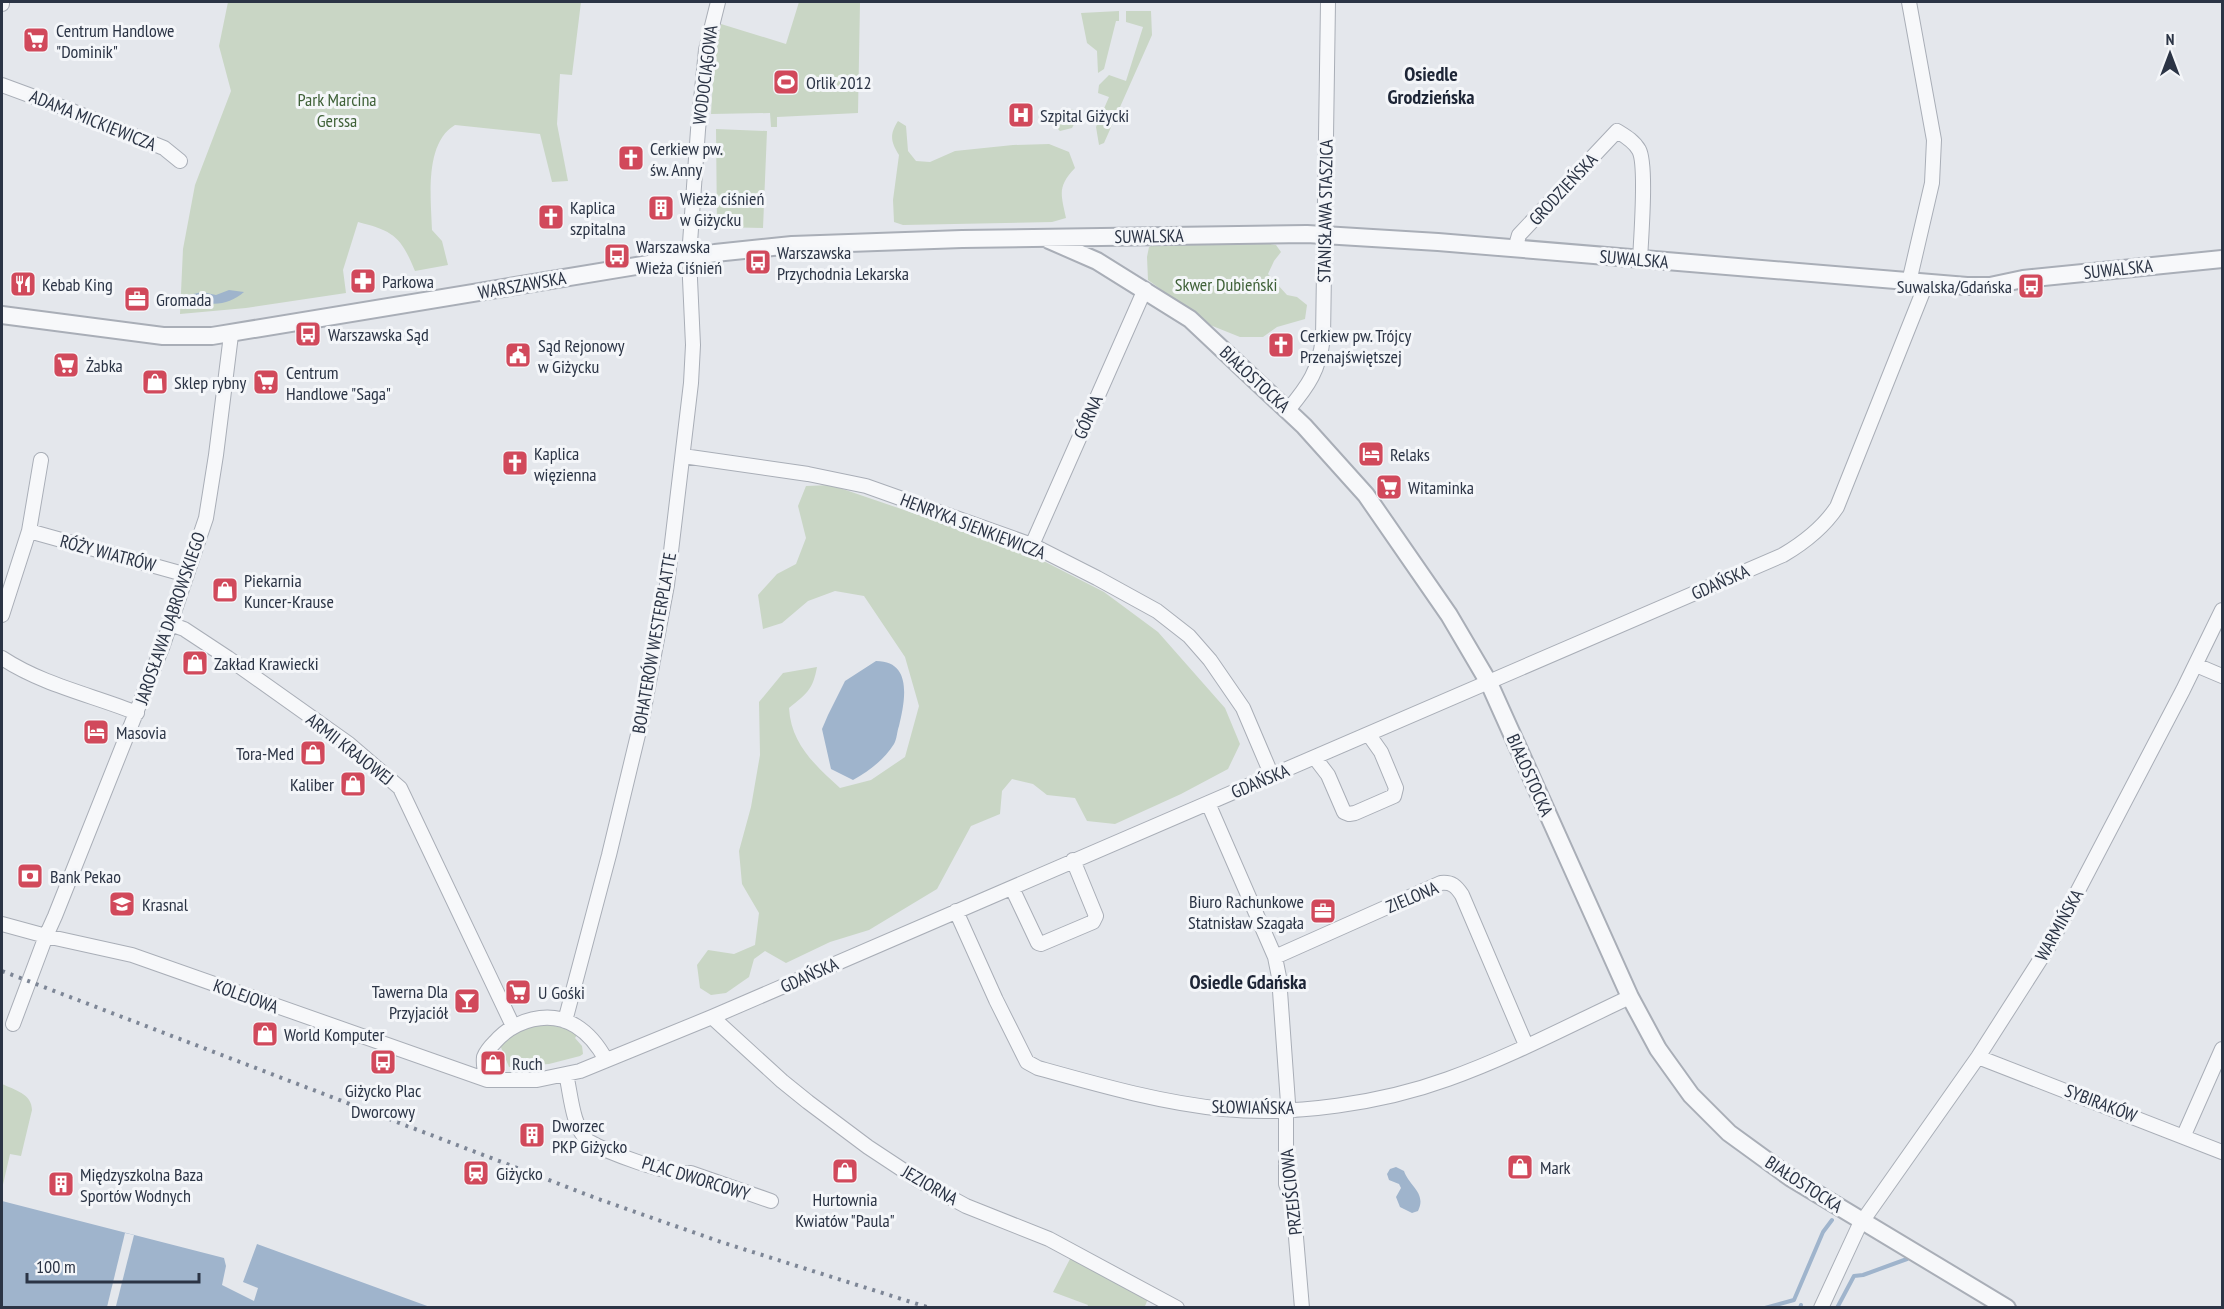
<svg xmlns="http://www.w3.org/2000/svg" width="2224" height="1309" font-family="'PT Sans Narrow',sans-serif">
  <rect width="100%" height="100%" fill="#e4e7ec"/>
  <!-- green -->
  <path fill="#c9d6c5" d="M228,2H581L572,75L560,74L557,124L568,181L552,182L540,134L455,125C424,143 431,199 432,230L442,241L448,265L415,271C401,237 394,231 358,222L343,270L346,293L246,308L180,314L183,249L195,185L231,91L219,46Z
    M799,2H860L858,113L777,117V127H771L770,113L711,114L714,62L721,24L786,44Z
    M1119,11V21H1116L1104,69L1098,73L1097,51L1087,43L1081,13Z
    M1126,11H1151L1152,35L1104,143L1099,145L1096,127L1109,97L1098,93L1099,85L1109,75L1126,81L1143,27L1126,22Z
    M1066,109L1074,110L1078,117L1072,128L1060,131L1055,126L1054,122L1058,114Z
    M898,121L906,126L908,151L916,161L930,162L955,151L1013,145L1049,144L1069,152L1075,168C1057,187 1061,194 1066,218L1052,222L903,225L894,222L893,200L899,155C891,142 889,135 898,121Z
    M716,129L767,131L763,228L717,227Z
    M1161,241H1254L1276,245L1281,252L1274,261L1268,274L1287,295L1297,297L1307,305L1305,319L1277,327L1263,337H1240L1210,325L1148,280L1147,257L1149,247Z
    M831,485L1024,551L1104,592L1158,632L1225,708L1240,744L1228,769L1181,794L1115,824L1087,821L1075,798L1047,795L1033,784L1012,779L1002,791L1000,814L971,826L937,889L869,930L830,942L786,963L765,951L754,959L749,977L726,993L711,995L700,988L697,965L708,950L734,954L755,945L759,913L742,884L739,851L751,807L760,755L759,702L783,673L817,667C813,690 806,694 789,708C791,744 815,765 840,788L871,780L905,757L919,706L905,657L864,596L835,591L808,601L782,623L763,629L758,595L777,574L796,564L806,538L798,506L806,486Z
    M536,1024C550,1025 565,1026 577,1035L575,1038L582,1046L583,1054L580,1056L549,1064L509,1067L500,1045L509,1034Z
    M2,1084C15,1090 32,1094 32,1110L21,1156L10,1154L2,1189Z
    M1071,1257L1148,1299L1145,1306L1149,1307H1087L1088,1305L1053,1292Z"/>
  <!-- water -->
  <path fill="#9fb4cc" d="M229,290L244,292C228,306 206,308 189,295L202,292L216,295Z
    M876,661C913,661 905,701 899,726C897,731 897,739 894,744C884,760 869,771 853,780L831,769L822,729L828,715L845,681Z
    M1396,1167L1404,1171C1409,1186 1427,1193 1418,1211L1412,1213L1400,1207L1396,1197L1401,1188L1399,1184L1389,1180L1387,1174L1390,1169Z
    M2,1201L224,1258L226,1266L222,1285L254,1301L258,1288L243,1282L257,1244L430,1307H2Z"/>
  <!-- pier -->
  <path fill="#e4e7ec" d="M125,1233L134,1235L116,1306L107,1307Z"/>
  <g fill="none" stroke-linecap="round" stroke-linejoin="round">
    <!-- stream -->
    <path stroke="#9fb4cc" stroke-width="4" d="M1765,1308L1794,1300L1823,1232L1832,1220
      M1800,1308L1801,1305
      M1837,1308L1854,1276L1863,1275L1907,1259"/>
    <defs>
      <path id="minor" d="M2,4V2
        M2,85L67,109L164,148L180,161
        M1515,249L1519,235L1617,131C1625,136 1634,141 1639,150C1647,165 1641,238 1640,260
        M1909,282L1932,183L1934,140L1909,2
        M1288,410C1309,385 1319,370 1323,338L1328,2
        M683,456L808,474L866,486L1032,545L1097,578L1157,611L1189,636L1210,660L1243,708L1272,776
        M29,531L187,575
        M1032,545L1145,289
        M2,615L29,531L41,460
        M170,624L184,629L228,658L349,744L400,788L513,1026
        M2,658C43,685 92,695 137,713
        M2196,665L2222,676
        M1315,758L1328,775L1344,812L1349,814L1355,813L1394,796L1396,788L1381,752L1369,735
        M1208,803L1275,957L1279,977L1288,1103L1286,1109V1184L1293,1202L1302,1308
        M1012,888L1038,943L1041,944L1093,922L1096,916L1073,860
        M956,911L996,1000L1027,1062L1038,1068C1099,1085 1162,1103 1224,1109C1294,1116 1382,1103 1448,1079C1510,1057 1570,1025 1630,997
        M2,924L46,936L132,955L487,1080H537L580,1071L712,1017L1783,555C1805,542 1823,528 1837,507L1926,284
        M1275,957L1441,883C1452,882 1456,886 1462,895L1526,1045
        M712,1017L782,1081L808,1102L868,1147L918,1180L966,1206L1049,1239L1177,1308
        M565,1021L609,855L643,714L667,585L691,383L693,345L689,257L698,130L706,50L718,2
        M13,1024L46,936L55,916L163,645L206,518L216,455L231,335
        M1978,1057L2222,1152
        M566,1074C571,1095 572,1126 588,1141C609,1153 667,1175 691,1173L771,1201
        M487,1080C485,1073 483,1065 484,1057C486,1052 491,1046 495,1042C514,1020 549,1009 576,1026C589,1034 599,1047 606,1060
        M2184,1135L2222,1049
        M1821,1308L1859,1226L1978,1057L2049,946L2183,690L2222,610"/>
      <path id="tertiary" d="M1049,240L1097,261L1190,319L1304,426L1366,495L1449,615L1489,683L1630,997L1658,1049L1691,1095L1729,1133L1791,1178L2007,1308
        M2,315L163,336H212L715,253L792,245L962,239L1307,234L1438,242L1967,286H1990L2023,279L2222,259"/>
    </defs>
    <!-- minor casing -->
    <use href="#minor" stroke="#a9aeb7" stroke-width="16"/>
    <!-- tertiary casing -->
    <use href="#tertiary" stroke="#a9aeb7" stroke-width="20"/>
    <!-- minor -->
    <use href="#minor" stroke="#f7f8fa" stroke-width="14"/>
    <!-- tertiary -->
    <use href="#tertiary" stroke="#f7f8fa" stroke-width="16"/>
    <!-- rail -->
    <path stroke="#7d8696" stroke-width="4" stroke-dasharray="3 6" stroke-linecap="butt" d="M2,971L601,1200L721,1242L930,1308"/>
  </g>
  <!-- icons -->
  <defs>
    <symbol id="supermarket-square" viewBox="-11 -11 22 22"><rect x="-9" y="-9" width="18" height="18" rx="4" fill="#d1495b" stroke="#f4f6f9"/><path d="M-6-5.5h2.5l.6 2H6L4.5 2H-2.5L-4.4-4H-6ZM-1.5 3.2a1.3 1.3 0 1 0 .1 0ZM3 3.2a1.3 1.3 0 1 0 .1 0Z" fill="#fff"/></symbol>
    <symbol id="stadium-square" viewBox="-11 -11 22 22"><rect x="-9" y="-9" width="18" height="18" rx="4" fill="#d1495b" stroke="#f4f6f9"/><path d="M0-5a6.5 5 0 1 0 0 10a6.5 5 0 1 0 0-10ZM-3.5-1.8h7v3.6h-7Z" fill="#fff"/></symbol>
    <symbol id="hospital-square" viewBox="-11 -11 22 22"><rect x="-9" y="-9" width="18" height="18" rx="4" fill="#d1495b" stroke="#f4f6f9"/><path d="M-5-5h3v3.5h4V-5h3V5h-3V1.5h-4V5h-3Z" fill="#fff"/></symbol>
    <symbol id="church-square" viewBox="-11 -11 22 22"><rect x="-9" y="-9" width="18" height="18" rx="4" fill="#d1495b" stroke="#f4f6f9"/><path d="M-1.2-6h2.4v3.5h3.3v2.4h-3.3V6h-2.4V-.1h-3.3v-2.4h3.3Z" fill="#fff"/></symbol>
    <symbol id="building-square" viewBox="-11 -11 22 22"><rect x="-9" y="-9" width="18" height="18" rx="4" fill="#d1495b" stroke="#f4f6f9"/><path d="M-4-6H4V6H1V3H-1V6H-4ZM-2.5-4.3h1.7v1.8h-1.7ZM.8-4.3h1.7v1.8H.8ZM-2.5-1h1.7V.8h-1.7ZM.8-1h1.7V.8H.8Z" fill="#fff"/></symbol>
    <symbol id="bus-square" viewBox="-11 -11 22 22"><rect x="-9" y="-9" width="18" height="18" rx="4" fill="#d1495b" stroke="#f4f6f9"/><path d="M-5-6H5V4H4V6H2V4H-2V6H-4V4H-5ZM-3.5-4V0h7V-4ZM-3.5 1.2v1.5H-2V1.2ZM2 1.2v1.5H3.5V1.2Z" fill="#fff"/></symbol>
    <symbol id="pharmacy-square" viewBox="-11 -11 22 22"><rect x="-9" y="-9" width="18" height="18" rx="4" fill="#d1495b" stroke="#f4f6f9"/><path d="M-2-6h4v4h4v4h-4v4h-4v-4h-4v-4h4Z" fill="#fff"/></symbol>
    <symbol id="restaurant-square" viewBox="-11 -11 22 22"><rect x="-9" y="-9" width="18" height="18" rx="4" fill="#d1495b" stroke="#f4f6f9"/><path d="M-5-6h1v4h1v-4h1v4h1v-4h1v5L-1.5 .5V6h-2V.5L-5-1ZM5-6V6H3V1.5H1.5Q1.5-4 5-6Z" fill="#fff"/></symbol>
    <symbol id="office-square" viewBox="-11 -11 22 22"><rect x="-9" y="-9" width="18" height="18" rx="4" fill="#d1495b" stroke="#f4f6f9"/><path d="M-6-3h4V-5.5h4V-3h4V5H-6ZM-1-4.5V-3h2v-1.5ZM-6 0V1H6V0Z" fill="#fff"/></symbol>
    <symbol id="civic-square" viewBox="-11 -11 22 22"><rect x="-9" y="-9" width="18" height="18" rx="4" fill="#d1495b" stroke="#f4f6f9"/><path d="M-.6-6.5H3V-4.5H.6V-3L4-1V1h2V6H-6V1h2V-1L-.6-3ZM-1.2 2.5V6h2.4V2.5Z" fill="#fff"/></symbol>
    <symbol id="shop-square" viewBox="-11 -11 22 22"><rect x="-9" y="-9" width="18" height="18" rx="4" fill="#d1495b" stroke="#f4f6f9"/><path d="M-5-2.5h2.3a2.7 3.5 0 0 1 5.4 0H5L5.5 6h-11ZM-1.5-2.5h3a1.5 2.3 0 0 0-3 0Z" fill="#fff"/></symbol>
    <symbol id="hotel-square" viewBox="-11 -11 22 22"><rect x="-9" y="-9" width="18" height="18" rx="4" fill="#d1495b" stroke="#f4f6f9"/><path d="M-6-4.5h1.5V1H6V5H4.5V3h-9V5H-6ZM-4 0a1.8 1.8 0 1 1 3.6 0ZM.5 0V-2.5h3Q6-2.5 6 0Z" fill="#fff"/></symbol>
    <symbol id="bank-square" viewBox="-11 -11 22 22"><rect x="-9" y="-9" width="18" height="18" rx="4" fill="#d1495b" stroke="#f4f6f9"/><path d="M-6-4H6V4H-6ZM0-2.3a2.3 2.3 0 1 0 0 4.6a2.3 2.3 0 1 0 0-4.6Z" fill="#fff"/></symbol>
    <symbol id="school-square" viewBox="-11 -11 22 22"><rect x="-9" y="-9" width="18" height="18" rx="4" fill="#d1495b" stroke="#f4f6f9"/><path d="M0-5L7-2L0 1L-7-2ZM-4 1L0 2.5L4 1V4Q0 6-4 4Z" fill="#fff"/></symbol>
    <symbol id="bar-square" viewBox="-11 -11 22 22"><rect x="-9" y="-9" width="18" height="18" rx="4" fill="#d1495b" stroke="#f4f6f9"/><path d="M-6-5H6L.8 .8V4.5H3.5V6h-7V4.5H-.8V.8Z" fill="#fff"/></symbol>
    <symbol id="station-square" viewBox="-11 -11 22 22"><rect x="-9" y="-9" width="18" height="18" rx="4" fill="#d1495b" stroke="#f4f6f9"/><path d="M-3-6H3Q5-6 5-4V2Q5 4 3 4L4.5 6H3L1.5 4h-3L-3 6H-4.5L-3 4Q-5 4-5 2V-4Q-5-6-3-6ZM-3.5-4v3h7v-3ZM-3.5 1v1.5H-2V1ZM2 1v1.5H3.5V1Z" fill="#fff"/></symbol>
  </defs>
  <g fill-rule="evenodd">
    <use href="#supermarket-square" x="21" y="25" width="30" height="30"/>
    <use href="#stadium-square" x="771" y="67" width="30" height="30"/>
    <use href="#hospital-square" x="1006" y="100" width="30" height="30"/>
    <use href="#church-square" x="616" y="143" width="30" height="30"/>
    <use href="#building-square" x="646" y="193" width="30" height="30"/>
    <use href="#church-square" x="536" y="202" width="30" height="30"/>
    <use href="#bus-square" x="602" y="241" width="30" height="30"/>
    <use href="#bus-square" x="743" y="247" width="30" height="30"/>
    <use href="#pharmacy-square" x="348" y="266" width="30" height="30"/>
    <use href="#restaurant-square" x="8" y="269" width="30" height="30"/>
    <use href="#bus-square" x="2016" y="271" width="30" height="30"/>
    <use href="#office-square" x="122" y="284" width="30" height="30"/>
    <use href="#bus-square" x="293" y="319" width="30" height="30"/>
    <use href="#church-square" x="1266" y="330" width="30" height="30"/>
    <use href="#civic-square" x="503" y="340" width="30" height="30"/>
    <use href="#supermarket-square" x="51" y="350" width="30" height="30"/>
    <use href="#shop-square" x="140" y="367" width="30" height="30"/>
    <use href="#supermarket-square" x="251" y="367" width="30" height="30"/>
    <use href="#hotel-square" x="1356" y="439" width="30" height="30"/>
    <use href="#church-square" x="500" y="448" width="30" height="30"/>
    <use href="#supermarket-square" x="1374" y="472" width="30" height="30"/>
    <use href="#shop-square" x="210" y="575" width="30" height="30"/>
    <use href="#shop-square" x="180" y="648" width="30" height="30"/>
    <use href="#hotel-square" x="81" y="717" width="30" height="30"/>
    <use href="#shop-square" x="298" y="738" width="30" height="30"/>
    <use href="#shop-square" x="338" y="769" width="30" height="30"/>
    <use href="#bank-square" x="15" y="861" width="30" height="30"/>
    <use href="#school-square" x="107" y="889" width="30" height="30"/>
    <use href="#office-square" x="1308" y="896" width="30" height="30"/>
    <use href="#supermarket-square" x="503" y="977" width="30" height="30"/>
    <use href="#bar-square" x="452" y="986" width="30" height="30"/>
    <use href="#shop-square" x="250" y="1019" width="30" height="30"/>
    <use href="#bus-square" x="368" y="1047" width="30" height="30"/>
    <use href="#shop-square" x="478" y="1048" width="30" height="30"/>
    <use href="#building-square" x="517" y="1120" width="30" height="30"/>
    <use href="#shop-square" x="1505" y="1152" width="30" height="30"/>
    <use href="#shop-square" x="830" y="1156" width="30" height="30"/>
    <use href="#station-square" x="461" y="1158" width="30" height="30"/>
    <use href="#building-square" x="46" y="1169" width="30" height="30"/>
  </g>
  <g text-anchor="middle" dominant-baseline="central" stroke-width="6" stroke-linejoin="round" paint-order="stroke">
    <!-- poi labels -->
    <g font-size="18" fill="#2b3445" stroke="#f4f6f9" text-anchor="start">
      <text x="56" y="30">Centrum Handlowe<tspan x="56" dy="21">"Dominik"</tspan></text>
      <text x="806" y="82">Orlik 2012</text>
      <text x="1040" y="115">Szpital Giżycki</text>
      <text x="650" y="148">Cerkiew pw.<tspan x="650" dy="21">św. Anny</tspan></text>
      <text x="680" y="198">Wieża ciśnień<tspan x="680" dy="21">w Giżycku</tspan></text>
      <text x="570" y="207">Kaplica<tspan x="570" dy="21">szpitalna</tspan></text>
      <text x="636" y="246">Warszawska<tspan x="636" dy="21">Wieża Ciśnień</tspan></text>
      <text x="777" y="252">Warszawska<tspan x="777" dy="21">Przychodnia Lekarska</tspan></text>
      <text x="382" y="281">Parkowa</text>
      <text x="42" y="284">Kebab King</text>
      <text x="2012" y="286" text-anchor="end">Suwalska/Gdańska</text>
      <text x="156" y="299">Gromada</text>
      <text x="328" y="334">Warszawska Sąd</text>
      <text x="1300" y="335">Cerkiew pw. Trójcy<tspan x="1300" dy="21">Przenajświętszej</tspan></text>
      <text x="538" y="345">Sąd Rejonowy<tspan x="538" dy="21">w Giżycku</tspan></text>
      <text x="86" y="365">Żabka</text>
      <text x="286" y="372">Centrum<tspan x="286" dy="21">Handlowe "Saga"</tspan></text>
      <text x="174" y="382">Sklep rybny</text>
      <text x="534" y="453">Kaplica<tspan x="534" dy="21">więzienna</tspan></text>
      <text x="1390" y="454">Relaks</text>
      <text x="1408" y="487">Witaminka</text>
      <text x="244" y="580">Piekarnia<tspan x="244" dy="21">Kuncer-Krause</tspan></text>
      <text x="214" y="663">Zakład Krawiecki</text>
      <text x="116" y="732">Masovia</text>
      <text x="294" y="753" text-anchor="end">Tora-Med</text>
      <text x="334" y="784" text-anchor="end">Kaliber</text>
      <text x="50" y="876">Bank Pekao</text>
      <text x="1304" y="901" text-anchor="end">Biuro Rachunkowe<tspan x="1304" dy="21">Statnisław Szagała</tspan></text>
      <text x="142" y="904">Krasnal</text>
      <text x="448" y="991" text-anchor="end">Tawerna Dla<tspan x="448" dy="21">Przyjaciół</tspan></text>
      <text x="538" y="992">U Gośki</text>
      <text x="284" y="1034">World Komputer</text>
      <text x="512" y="1063">Ruch</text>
      <text x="383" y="1090" text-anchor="middle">Giżycko Plac<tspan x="383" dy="21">Dworcowy</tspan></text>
      <text x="552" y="1125">Dworzec<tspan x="552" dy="21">PKP Giżycko</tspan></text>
      <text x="1540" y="1167">Mark</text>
      <text x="496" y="1173">Giżycko</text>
      <text x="80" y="1174">Międzyszkolna Baza<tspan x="80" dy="21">Sportów Wodnych</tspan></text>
      <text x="845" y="1199" text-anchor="middle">Hurtownia<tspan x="845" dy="21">Kwiatów "Paula"</tspan></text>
    </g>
    <!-- street labels -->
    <g font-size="18" fill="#2b3445" stroke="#f4f6f9">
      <text transform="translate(705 75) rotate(-83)">WODOCIĄGOWA</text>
      <text transform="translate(93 120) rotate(22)">ADAMA MICKIEWICZA</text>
      <text transform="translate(1563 189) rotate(-47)">GRODZIEŃSKA</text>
      <text transform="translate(1325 211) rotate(-89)">STANISŁAWA STASZICA</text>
      <text transform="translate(1149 236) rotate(-1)">SUWALSKA</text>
      <text transform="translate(1634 259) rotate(5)">SUWALSKA</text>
      <text transform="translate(2118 269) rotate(-6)">SUWALSKA</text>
      <text transform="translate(522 285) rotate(-10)">WARSZAWSKA</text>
      <text transform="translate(1255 379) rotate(43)">BIAŁOSTOCKA</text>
      <text transform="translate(1088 417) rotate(-66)">GÓRNA</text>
      <text transform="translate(973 526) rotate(21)">HENRYKA SIENKIEWICZA</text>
      <text transform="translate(108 553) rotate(15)">RÓŻY WIATRÓW</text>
      <text transform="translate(1720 582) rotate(-24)">GDAŃSKA</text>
      <text transform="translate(170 618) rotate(-71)">JAROSŁAWA DĄBROWSKIEGO</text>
      <text transform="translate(654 643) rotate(-80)">BOHATERÓW WESTERPLATTE</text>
      <text transform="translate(350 749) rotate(38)">ARMII KRAJOWEJ</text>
      <text transform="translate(1530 775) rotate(66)">BIAŁOSTOCKA</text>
      <text transform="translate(1260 781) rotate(-23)">GDAŃSKA</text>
      <text transform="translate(1412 897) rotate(-23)">ZIELONA</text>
      <text transform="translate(2059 925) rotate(-61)">WARMIŃSKA</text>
      <text transform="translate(809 975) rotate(-24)">GDAŃSKA</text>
      <text transform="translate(246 996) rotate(20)">KOLEJOWA</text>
      <text transform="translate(2101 1103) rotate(21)">SYBIRAKÓW</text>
      <text transform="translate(1253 1107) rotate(1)">SŁOWIAŃSKA</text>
      <text transform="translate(696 1178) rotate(17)">PLAC DWORCOWY</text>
      <text transform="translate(1804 1184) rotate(33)">BIAŁOSTOCKA</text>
      <text transform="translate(930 1185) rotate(30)">JEZIORNA</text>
      <text transform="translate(1291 1192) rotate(-96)">PRZEJŚCIOWA</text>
    </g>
    <!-- park labels -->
    <g font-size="18" fill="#3f6138" stroke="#f4f6f9">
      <text x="337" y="99">Park Marcina<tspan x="337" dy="21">Gerssa</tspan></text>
      <text x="1226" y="284">Skwer Dubieński</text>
    </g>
    <!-- neighbourhood labels -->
    <g font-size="20" font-weight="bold" fill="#1d2536" stroke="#f4f6f9">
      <text x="1431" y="74">Osiedle<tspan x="1431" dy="23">Grodzieńska</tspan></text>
      <text x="1248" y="982">Osiedle Gdańska</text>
    </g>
  </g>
  <!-- border -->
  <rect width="2224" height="1309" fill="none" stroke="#2b3445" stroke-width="6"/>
  <!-- north arrow -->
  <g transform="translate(2170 54)" stroke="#f4f6f9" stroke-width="4.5" paint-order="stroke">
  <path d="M0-4.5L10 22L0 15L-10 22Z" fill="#2b3445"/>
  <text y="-9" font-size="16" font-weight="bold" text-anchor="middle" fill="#2b3445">N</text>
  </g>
  <!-- scale -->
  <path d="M27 1273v9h172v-9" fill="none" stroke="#2b3445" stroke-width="3"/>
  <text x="36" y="1273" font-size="18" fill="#2b3445" stroke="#f4f6f9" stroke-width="4.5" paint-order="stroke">100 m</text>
</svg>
